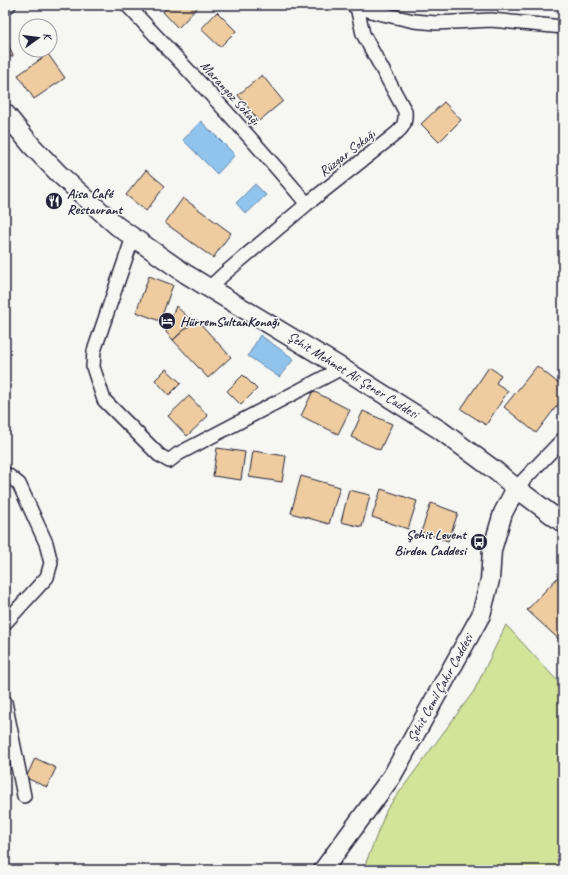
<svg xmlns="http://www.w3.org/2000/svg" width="568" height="875" font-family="Caveat,sans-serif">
  <rect width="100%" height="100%" fill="#f6f6f2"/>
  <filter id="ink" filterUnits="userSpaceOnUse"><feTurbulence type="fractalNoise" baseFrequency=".025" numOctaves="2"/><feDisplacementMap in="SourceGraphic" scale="8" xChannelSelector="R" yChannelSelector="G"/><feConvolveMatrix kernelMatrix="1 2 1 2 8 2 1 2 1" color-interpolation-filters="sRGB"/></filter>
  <g filter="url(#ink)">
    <!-- green -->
    <path fill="#d2e498" stroke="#7a836a" d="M506,625L563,687V870H363L387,809L474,691Z"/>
    <!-- water -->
    <path fill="#90c4ed" stroke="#6483a6" d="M201,121L235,155L217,174L183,140Z
      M255,184L266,195L246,214L236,203Z
      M260,335L294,359L279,377L248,356Z"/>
    <!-- building -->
    <path fill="#eecc9f" stroke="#22223b" d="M61,5H74L65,11Z
      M170,5H195L198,7L178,28L163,12Z
      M217,12L236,31L220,47L201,29Z
      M5,37L13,56L5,59Z
      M48,54L65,78L34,99L18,75Z
      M262,75L283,101L259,121L238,95Z
      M444,102L461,120L439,142L421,124Z
      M146,170L165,186L146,211L126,195Z
      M183,198L231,233L213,258L165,223Z
      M149,276L173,285L160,321L136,312Z
      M176,306L193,322L173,340L166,332Z
      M196,319L231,357L208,378L173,340Z
      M537,366L563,387V398L536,433L504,407Z
      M489,367L501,375L496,383L508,391L486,425L461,409Z
      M166,369L181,383L169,395L155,380Z
      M243,375L257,389L241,405L227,391Z
      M313,391L350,410L338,434L301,416Z
      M189,396L208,416L187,436L168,416Z
      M363,411L392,424L380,450L351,437Z
      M217,448L245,452L241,480L213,476Z
      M253,451L286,456L282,482L249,477Z
      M301,476L340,487L329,524L291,513Z
      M381,489L417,501L408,529L372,517Z
      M349,490L370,495L362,527L341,522Z
      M431,503L458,513L448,541L421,532Z
      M560,575L563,578V643L527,610Z
      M35,758L56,768L47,787L26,778Z"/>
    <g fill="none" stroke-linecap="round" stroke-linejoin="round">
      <defs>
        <path id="street" d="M127,5C188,70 250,135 307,204
          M352,5L378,13L414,21L436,23L491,20L563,27
          M5,8L9,5
          M133,237L94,351L93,367L104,400L159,455L169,461L178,454L342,368
          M209,288L224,274L307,204L393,136C403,128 406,124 405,111L363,34L357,7
          M5,474L9,476L19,484L46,543L51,563L47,577L5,623
          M516,488L563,439
          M5,702L24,796"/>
        <path id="secondary" d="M5,113L32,146L59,174L117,226L186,274L209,288L342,368L440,430L497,472L516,488L563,523
          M323,870L392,776L481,615L490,580L492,550L503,513L516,488"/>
      </defs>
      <!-- street casing -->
      <use href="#street" stroke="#22223b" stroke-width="16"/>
      <!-- secondary casing -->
      <use href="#secondary" stroke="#22223b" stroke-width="21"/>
      <!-- street -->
      <use href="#street" stroke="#f6f6f2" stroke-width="13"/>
      <!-- secondary -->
      <use href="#secondary" stroke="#f6f6f2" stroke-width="18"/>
    </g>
  </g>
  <!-- icons -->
  <defs>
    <symbol id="restaurant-disc" viewBox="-11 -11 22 22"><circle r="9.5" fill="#22223b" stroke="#f6f6f2"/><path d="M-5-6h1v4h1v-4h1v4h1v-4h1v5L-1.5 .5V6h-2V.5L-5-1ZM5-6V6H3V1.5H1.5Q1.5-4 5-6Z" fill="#fff"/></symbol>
    <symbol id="hotel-disc" viewBox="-11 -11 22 22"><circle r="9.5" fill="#22223b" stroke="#f6f6f2"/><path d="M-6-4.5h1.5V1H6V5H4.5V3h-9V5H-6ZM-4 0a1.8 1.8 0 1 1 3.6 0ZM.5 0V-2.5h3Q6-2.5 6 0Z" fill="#fff"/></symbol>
    <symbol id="bus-disc" viewBox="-11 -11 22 22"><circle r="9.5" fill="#22223b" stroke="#f6f6f2"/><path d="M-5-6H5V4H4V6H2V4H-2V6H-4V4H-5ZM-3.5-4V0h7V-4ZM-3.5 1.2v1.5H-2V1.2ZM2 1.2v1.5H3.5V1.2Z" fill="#fff"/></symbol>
  </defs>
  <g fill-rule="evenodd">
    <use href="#restaurant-disc" x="44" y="191" width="20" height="20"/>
    <use href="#hotel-disc" x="157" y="311" width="20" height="20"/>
    <use href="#bus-disc" x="469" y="532" width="20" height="20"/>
  </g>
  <g text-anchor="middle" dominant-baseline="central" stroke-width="3" stroke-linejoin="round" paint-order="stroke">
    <!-- street labels -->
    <g font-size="14" fill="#22223b" stroke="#f6f6f2">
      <text transform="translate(230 93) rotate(48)">Marangoz Sokağı</text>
      <text transform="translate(347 153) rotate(-38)">Rüzgar Sokağı</text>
      <text transform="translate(353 375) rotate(32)">Şehit Mehmet Ali Şener Caddesi</text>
      <text transform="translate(440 688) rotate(-61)">Şehit Cemil Çakır Caddesi</text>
    </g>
    <!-- poi labels -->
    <g font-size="14" font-weight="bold" fill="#22223b" stroke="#f6f6f2" text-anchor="start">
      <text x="67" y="193">Aisa Café<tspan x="67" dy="16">Restaurant</tspan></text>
      <text x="180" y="321">HürremSultanKonağı</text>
      <text x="466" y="534" text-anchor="end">Şehit Levent<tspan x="466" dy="16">Birden Caddesi</tspan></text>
    </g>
  </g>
  <!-- margin -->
  <rect width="568" height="875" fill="none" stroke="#f6f6f2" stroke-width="20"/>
  <rect x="10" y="10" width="548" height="855" fill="none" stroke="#22223b" stroke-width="1.5" filter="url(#ink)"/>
  <!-- north arrow -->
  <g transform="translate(38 38) rotate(76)"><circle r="19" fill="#f6f6f2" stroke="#a1a1a9"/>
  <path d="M0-3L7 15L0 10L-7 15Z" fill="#22223b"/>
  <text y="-6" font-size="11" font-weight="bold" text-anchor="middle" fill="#22223b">K</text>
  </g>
</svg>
